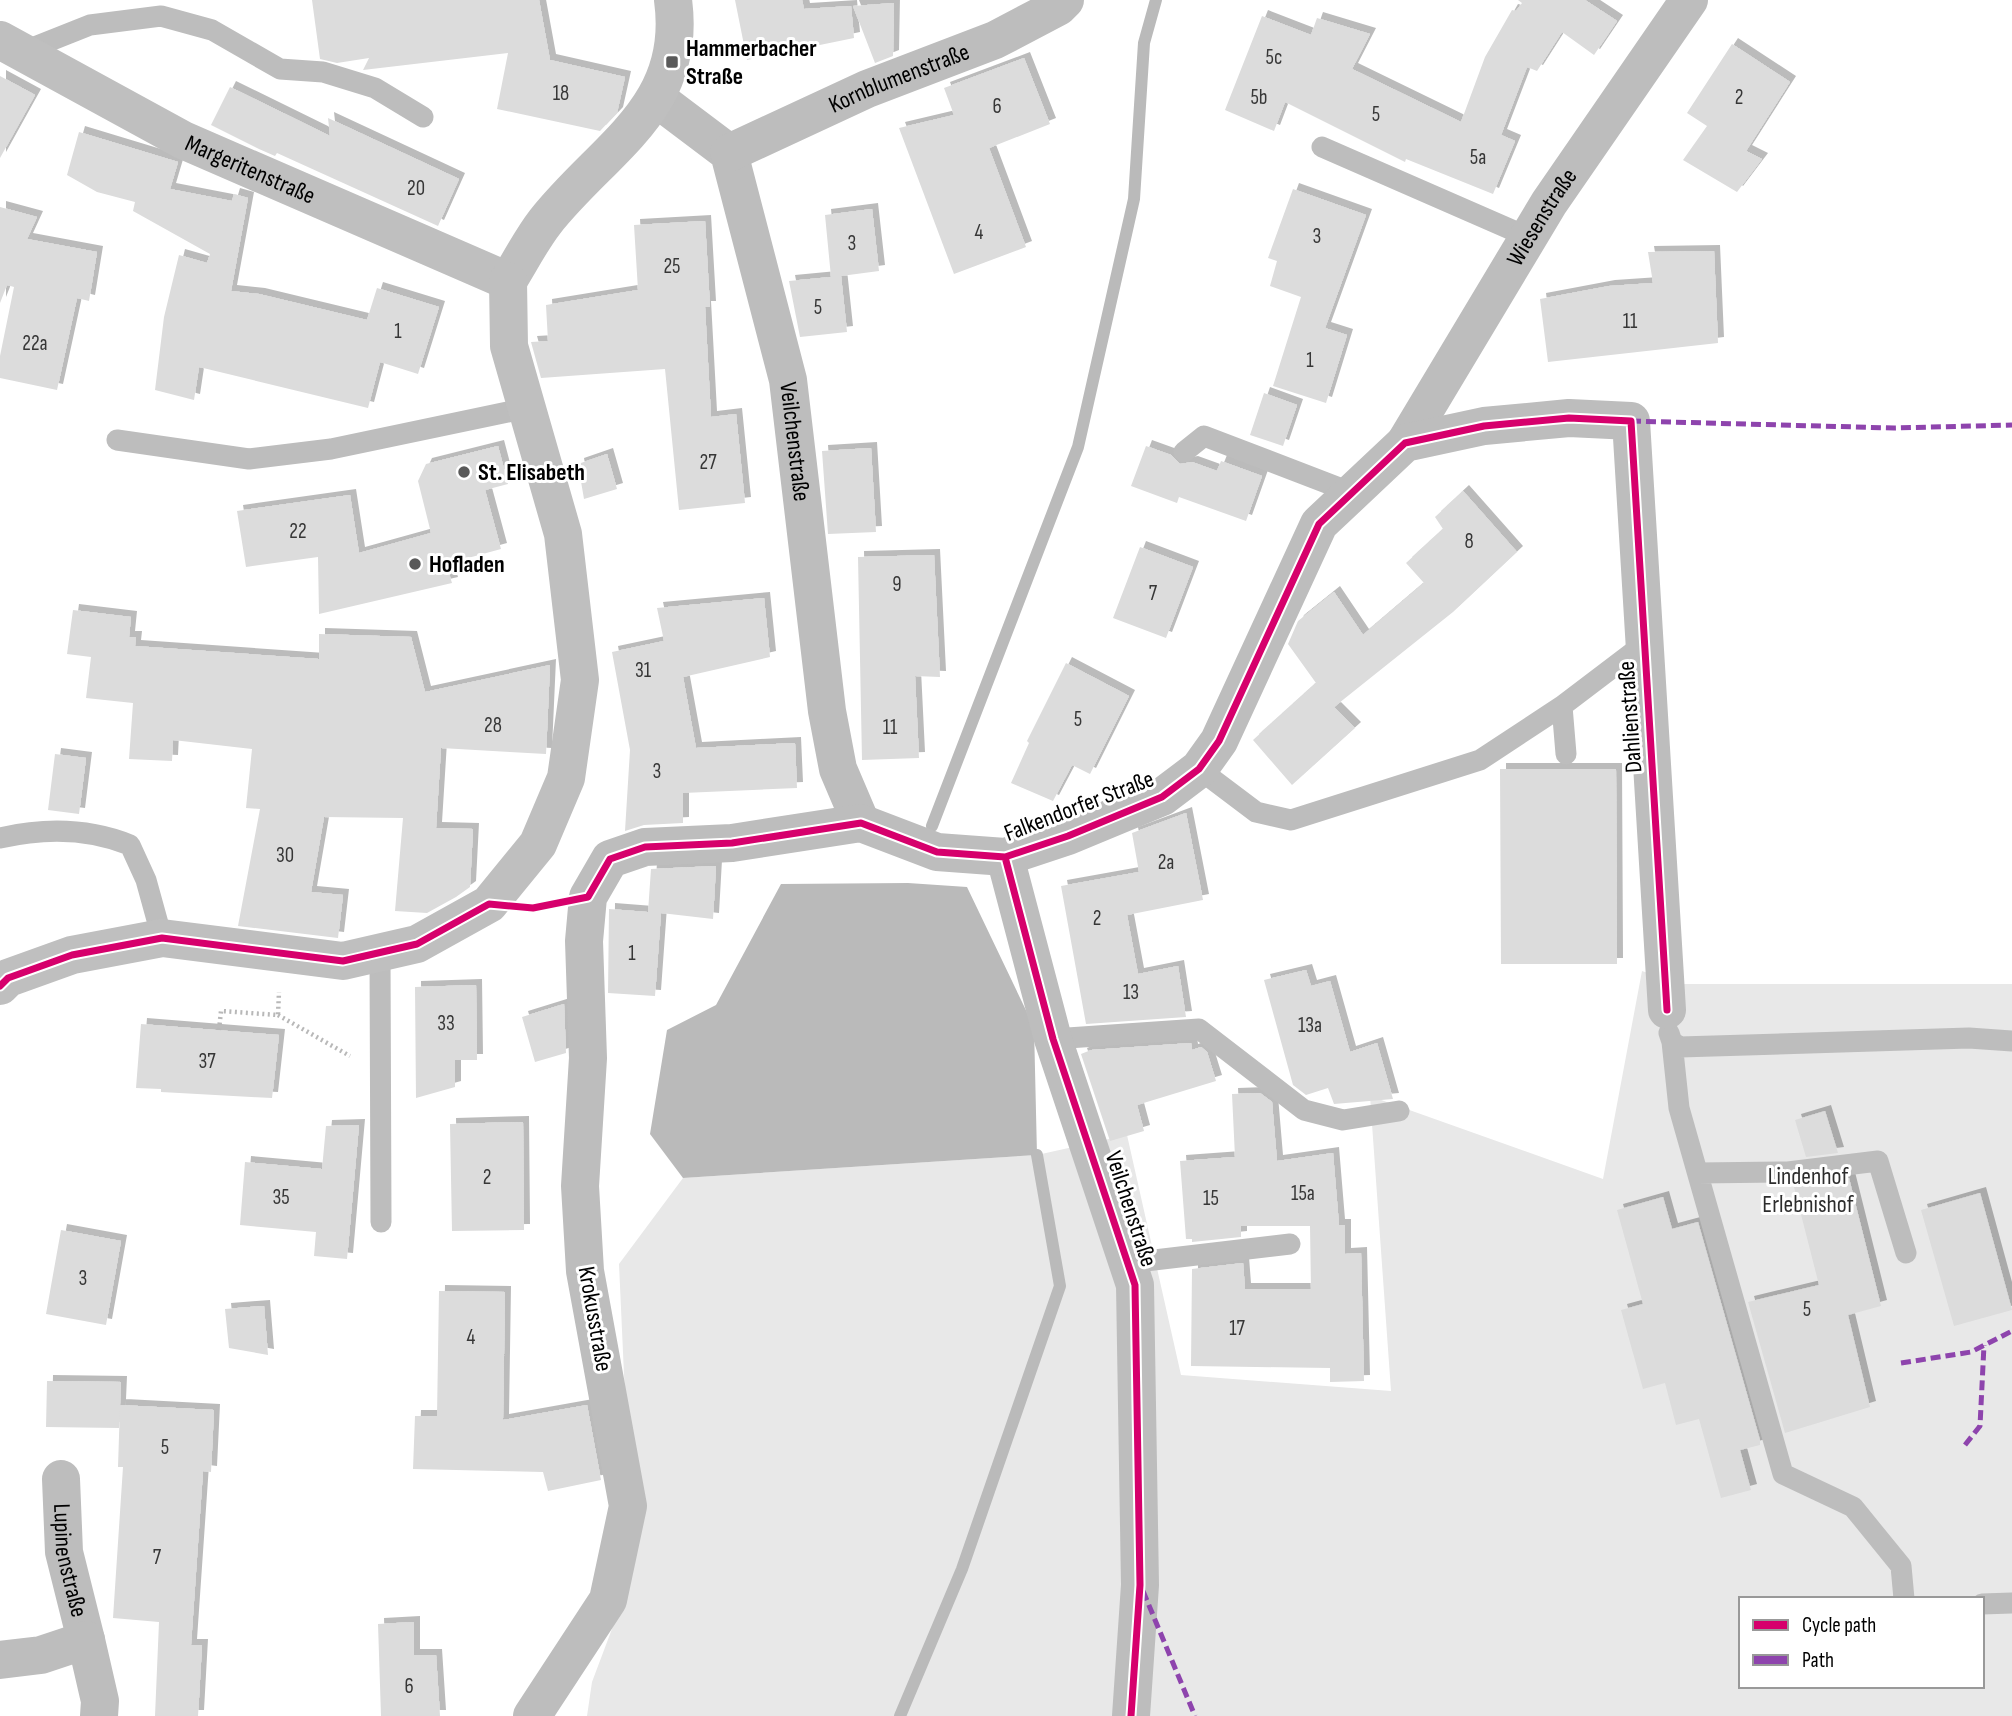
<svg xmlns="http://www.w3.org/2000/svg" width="2012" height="1716" font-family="'Sofia Sans Condensed',sans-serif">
  <defs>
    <filter id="shadow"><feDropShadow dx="6" dy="-6" stdDeviation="0" flood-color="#0004"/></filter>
  </defs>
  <rect width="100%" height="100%" fill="#fff"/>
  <!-- green -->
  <path fill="#e8e8e8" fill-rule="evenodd" d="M1642,971L1680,984H2012V1716H587L592,1682L633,1573L619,1264L683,1178L1037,1155L1127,1135L1181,1375L1391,1391L1370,1096L1603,1179ZM1741,1599H1982V1686H1741Z"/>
  <!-- water -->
  <path fill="#bababa" d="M908,883L967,887L1034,1027L1037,1155L683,1178L650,1134L667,1030L716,1005L781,884Z"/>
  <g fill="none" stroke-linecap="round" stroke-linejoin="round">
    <!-- stream -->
    <path stroke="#bababa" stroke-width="12" d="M932,826L1078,447L1134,199L1144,43L1156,0
      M900,1716L962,1569L1060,1286L1037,1155"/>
  </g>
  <!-- building -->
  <path fill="#dcdcdc" filter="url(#shadow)" d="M312,0H539L550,60L625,77L617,113L600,131L497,109L508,53L363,70L369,58L337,63L320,59Z
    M735,0H802L804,9L851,6L854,38L747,60Z
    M1518,0H1585L1617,21L1594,55L1562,32L1537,71L1527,67L1501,135L1515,141L1493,194L1406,159L1405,162L1285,102L1274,131L1225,110L1262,16L1311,35L1317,18L1370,34L1352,69L1461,122L1485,57L1512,10L1516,11L1522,3Z
    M894,3L893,56L875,63L853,6Z
    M1732,44L1790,82L1746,151L1762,159L1737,192L1683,160L1707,126L1687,113Z
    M1024,58L1050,124L989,148L1026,247L954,274L899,128L954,115L944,88Z
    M0,76L35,95L0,158Z
    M230,87L330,136L328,118L459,179L438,226L277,153L275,156L259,149L211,125Z
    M79,132L178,162L170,189L232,201L234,194L248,198L231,291L259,294L367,320L377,288L439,307L418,374L380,362L368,408L199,367L194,400L155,390L164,317L179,255L207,263L210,254L133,211L135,202L97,192L67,175Z
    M1293,189L1366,215L1325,328L1347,335L1326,403L1273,386L1301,297L1270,286L1277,261L1268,258Z
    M0,207L37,217L27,239L97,252L89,301L77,298L57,390L0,378V356L14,287L7,285L0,303Z
    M872,209L879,271L841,276L847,332L800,337L789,281L831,277L825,215Z
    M705,221L710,307H705L711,417L736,414L745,503L679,510L665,369L541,378L531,342L548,341L546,305L638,290L634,225Z
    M1714,251L1718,343L1548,362L1540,299L1609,286L1653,283L1648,252Z
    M1264,393L1297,405L1283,446L1250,435Z
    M498,446L508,484L485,490L501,549L446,564L452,583L319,614L318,557L246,567L237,511L350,495L359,553L431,533L418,481L426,464Z
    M1146,446L1171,455L1180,464L1192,462L1217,471L1221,461L1262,476L1246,521L1179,497L1177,503L1131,486Z
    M871,448L876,532L828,534L822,451Z
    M607,454L617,489L584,499L578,464Z
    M1463,491L1517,552L1453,612L1334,707L1355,728L1292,785L1253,740L1316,683L1288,644L1298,621L1334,592L1363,635L1424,583L1406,563L1443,529L1435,517Z
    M1140,547L1193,567L1166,638L1113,618Z
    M934,555L940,677L915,676L919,758L862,760L858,557Z
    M764,598L770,657L683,677L696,748L795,743L797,788L683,793V823L644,825L625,831L630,750L612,652L664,641L657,608Z
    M73,610L131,617L129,637H136L135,646L319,659V634L411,637L425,692L550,665L546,754L441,748L436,828L473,829L470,887L456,897L427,913L395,911L403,818L324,817L311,892L343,895L338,938L238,926L260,809L246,808L252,749L173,740L172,761L129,759L133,703L86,698L91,657L67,654Z
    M1066,663L1129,696L1090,774L1072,765L1053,801L1011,783L1029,743L1027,741Z
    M55,754L86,758L79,814L48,810Z
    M1500,769H1616L1617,964H1501Z
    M1186,813L1203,900L1127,915L1138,974L1178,966L1186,1017L1086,1024L1061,886L1139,872L1132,833Z
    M716,866L713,919L661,913L655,996L608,993L609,909L660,913L648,912L651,869Z
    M1306,970L1311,986L1330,981L1350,1052L1377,1043L1393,1099L1334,1104L1328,1088L1306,1095L1293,1085L1264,980Z
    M476,985L477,1060H455V1087L416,1098L415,987Z
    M564,1004L566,1053L535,1062L522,1017Z
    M141,1024L279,1035L272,1098L161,1092V1089L136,1088Z
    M1191,1043L1192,1050L1201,1047L1207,1052L1216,1081L1137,1105L1144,1131L1110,1141L1081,1054L1091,1050Z
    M1260,1093L1272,1102L1277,1161L1333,1153L1339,1225H1345V1254L1361,1253L1364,1381L1330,1382V1368L1191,1366L1192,1269L1243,1263L1245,1289H1311L1310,1226H1241V1237L1192,1242V1239H1186L1180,1161L1235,1157L1232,1094Z
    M1825,1111L1838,1153L1806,1157L1795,1120Z
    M523,1122L524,1230L452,1231L450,1124Z
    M359,1125L347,1259L314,1256L316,1232L240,1225L245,1162L322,1169L326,1126Z
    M1849,1178L1881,1306L1848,1315L1870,1407L1785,1433L1748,1302L1819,1285L1794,1187Z
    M1980,1193L2012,1310L1954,1326L1921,1210Z
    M1663,1197L1672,1229L1698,1222L1760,1440V1445L1740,1450L1751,1490L1721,1498L1699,1419L1676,1425L1665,1383L1643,1389L1621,1310L1643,1304L1617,1210Z
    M61,1230L121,1241L106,1325L46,1314Z
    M439,1291L505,1292L503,1420L587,1405L601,1480L548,1491L543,1472L413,1469L415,1416H437Z
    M264,1306L268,1355L229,1348L225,1309Z
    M47,1381L121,1382L119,1428L46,1427Z
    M120,1405L214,1410L211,1472L203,1471L191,1645H202L198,1716H155L159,1622L113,1618L123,1467H118Z
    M414,1622V1655H436L440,1716H381L378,1624Z"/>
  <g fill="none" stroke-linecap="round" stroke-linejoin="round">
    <!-- path -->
    <path stroke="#b8b8b8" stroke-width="4.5" stroke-dasharray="2 3.5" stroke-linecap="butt" d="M278,1015L350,1056
      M219,1030L221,1011L278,1015L279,992"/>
    <!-- lane -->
    <path stroke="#bdbdbd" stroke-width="21" d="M22,52L90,25L161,16L212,30L280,69L323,72L375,88L423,117
      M1322,147L1528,237
      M117,440L249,459L331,449L527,408
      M1184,452L1204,436L1350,492
      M1562,706L1645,643
      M1199,769L1256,812L1291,820L1480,760L1562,706L1566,754
      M0,838C43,828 88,828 130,845L146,880L162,938
      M380,953L381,1222
      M1669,1033L1672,1042L1680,1047L1969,1038L2012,1041
      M1053,1039L1199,1029L1304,1110L1343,1120L1399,1111
      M1672,1042L1679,1108L1783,1474L1853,1507L1901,1566L1904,1599
      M1698,1173L1788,1172L1878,1161L1906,1253
      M1129,1263L1290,1244
      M1982,1604L2012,1603"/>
    <!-- street -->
    <g stroke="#bdbdbd" stroke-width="38">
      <path id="s1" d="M656,98L729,153L788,380L827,711L838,769L861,823"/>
      <path id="s2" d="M729,153L867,89L995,40L1058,7L1065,0"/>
      <path id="s3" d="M1405,443L1549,203L1689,0"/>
      <path d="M1005,857L1053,1039L1135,1285L1140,1585L1131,1716"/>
      <path id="s4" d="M61,1479L64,1552L86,1640"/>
      <path d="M0,1660L41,1655L86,1640L100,1701L99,1716"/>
      <path d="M532,1716L608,1600L628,1506L585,1271L580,1186L588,1058L584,941L588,897L610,859L645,847L732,843L861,823L937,852L1005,857L1068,836L1162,797L1199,769L1219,741L1319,524L1405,443L1484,426L1569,418L1631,421L1667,1010"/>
    </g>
    <!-- secondary -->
    <g stroke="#bfbfbf" stroke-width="38">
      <path id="s5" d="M0,40L183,140L508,281"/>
      <path d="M508,281C520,262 531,240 545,222C603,148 688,109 673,0"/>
      <path d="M0,986L8,978L72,955L162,938L343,961L417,944L489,904L538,844L566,778L580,680L563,534L509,346L508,281"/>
    </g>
    <!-- quiet -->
    <path stroke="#8e44ad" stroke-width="5" stroke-dasharray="10 5" stroke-linecap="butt" d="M1631,421L1894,428L2012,425
      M1901,1363L1971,1352L2012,1331
      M1965,1445L1980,1426L1984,1345
      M1143,1591L1195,1716"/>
    <defs>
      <path id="cycleway" d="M1005,857L1053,1039L1135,1285L1140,1585L1131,1716
        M0,986L8,978L72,955L162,938L343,961L417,944L489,904L533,908L588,897L610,859L645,847L732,843L861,823L937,852L1005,857L1068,836L1162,797L1199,769L1219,741L1319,524L1405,443L1484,426L1569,418L1631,421L1667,1010"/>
    </defs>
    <!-- cycleway casing -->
    <use href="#cycleway" stroke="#fff" stroke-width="11"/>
    <!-- cycleway -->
    <use href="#cycleway" stroke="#d6006c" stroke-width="7"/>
  </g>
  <!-- markers -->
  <g fill="#595959" stroke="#fff" stroke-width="2.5">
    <rect x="665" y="55" width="14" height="14" rx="3.5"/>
    <circle cx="464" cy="472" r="7"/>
    <circle cx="415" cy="564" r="7"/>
  </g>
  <g text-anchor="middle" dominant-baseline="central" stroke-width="6" stroke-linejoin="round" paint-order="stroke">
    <!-- number labels -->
    <g font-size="21" fill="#373737">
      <text x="1274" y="57">5c</text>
      <text x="561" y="93">18</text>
      <text x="1259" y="97">5b</text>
      <text x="1739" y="97">2</text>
      <text x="997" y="106">6</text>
      <text x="1376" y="114">5</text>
      <text x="1478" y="157">5a</text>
      <text x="416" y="188">20</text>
      <text x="979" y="232">4</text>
      <text x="1317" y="236">3</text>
      <text x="852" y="243">3</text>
      <text x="672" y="266">25</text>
      <text x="818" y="307">5</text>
      <text x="1630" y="321">11</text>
      <text x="398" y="331">1</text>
      <text x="35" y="343">22a</text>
      <text x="1310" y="360">1</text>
      <text x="708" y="462">27</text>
      <text x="298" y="531">22</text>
      <text x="1469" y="541">8</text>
      <text x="897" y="584">9</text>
      <text x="1153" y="593">7</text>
      <text x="643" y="670">31</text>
      <text x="1078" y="719">5</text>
      <text x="493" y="725">28</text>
      <text x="890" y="727">11</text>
      <text x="657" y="771">3</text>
      <text x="285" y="855">30</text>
      <text x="1166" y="862">2a</text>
      <text x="1097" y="918">2</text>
      <text x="632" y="953">1</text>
      <text x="1131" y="992">13</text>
      <text x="446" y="1023">33</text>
      <text x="1310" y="1025">13a</text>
      <text x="207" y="1061">37</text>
      <text x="487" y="1177">2</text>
      <text x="1303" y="1193">15a</text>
      <text x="281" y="1197">35</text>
      <text x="1211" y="1198">15</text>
      <text x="83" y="1278">3</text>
      <text x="1807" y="1309">5</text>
      <text x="1237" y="1328">17</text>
      <text x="471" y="1337">4</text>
      <text x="165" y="1447">5</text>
      <text x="157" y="1557">7</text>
      <text x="409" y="1686">6</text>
    </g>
    <!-- poi labels -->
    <g font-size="24" font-weight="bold" fill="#000" stroke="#fff" text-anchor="start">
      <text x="686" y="48">Hammerbacher<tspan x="686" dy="28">Straße</tspan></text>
      <text x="478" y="472">St. Elisabeth</text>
      <text x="429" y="564">Hofladen</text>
    </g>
    <!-- street labels -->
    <g font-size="24" fill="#000" stroke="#fff">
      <text stroke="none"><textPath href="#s2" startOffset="186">Kornblumenstraße</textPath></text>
      <text stroke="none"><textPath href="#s5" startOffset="282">Margeritenstraße</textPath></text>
      <text stroke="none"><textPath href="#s3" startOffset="264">Wiesenstraße</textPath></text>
      <text stroke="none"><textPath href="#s1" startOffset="388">Veilchenstraße</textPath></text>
      <text transform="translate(1630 717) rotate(-94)">Dahlienstraße</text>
      <text transform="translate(1079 806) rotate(-21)">Falkendorfer Straße</text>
      <text transform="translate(1131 1209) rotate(72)">Veilchenstraße</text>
      <text transform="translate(595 1319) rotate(80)">Krokusstraße</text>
      <text stroke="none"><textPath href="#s4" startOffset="82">Lupinenstraße</textPath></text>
    </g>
    <!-- park labels -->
    <g font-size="24" fill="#2d2d2d" stroke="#fff">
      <text x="1808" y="1176">Lindenhof<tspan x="1808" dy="28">Erlebnishof</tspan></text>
    </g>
  </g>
  <!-- legend -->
  <rect x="1739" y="1597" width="245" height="91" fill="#ffffff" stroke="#999999" stroke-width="2"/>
  <rect x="1753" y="1620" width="35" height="10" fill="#d6006c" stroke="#999999" stroke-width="2"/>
  <text x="1802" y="1632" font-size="21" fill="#000000">Cycle path</text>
  <rect x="1753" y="1655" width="35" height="10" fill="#8e44ad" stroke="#999999" stroke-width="2"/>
  <text x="1802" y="1667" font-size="21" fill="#000000">Path</text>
</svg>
